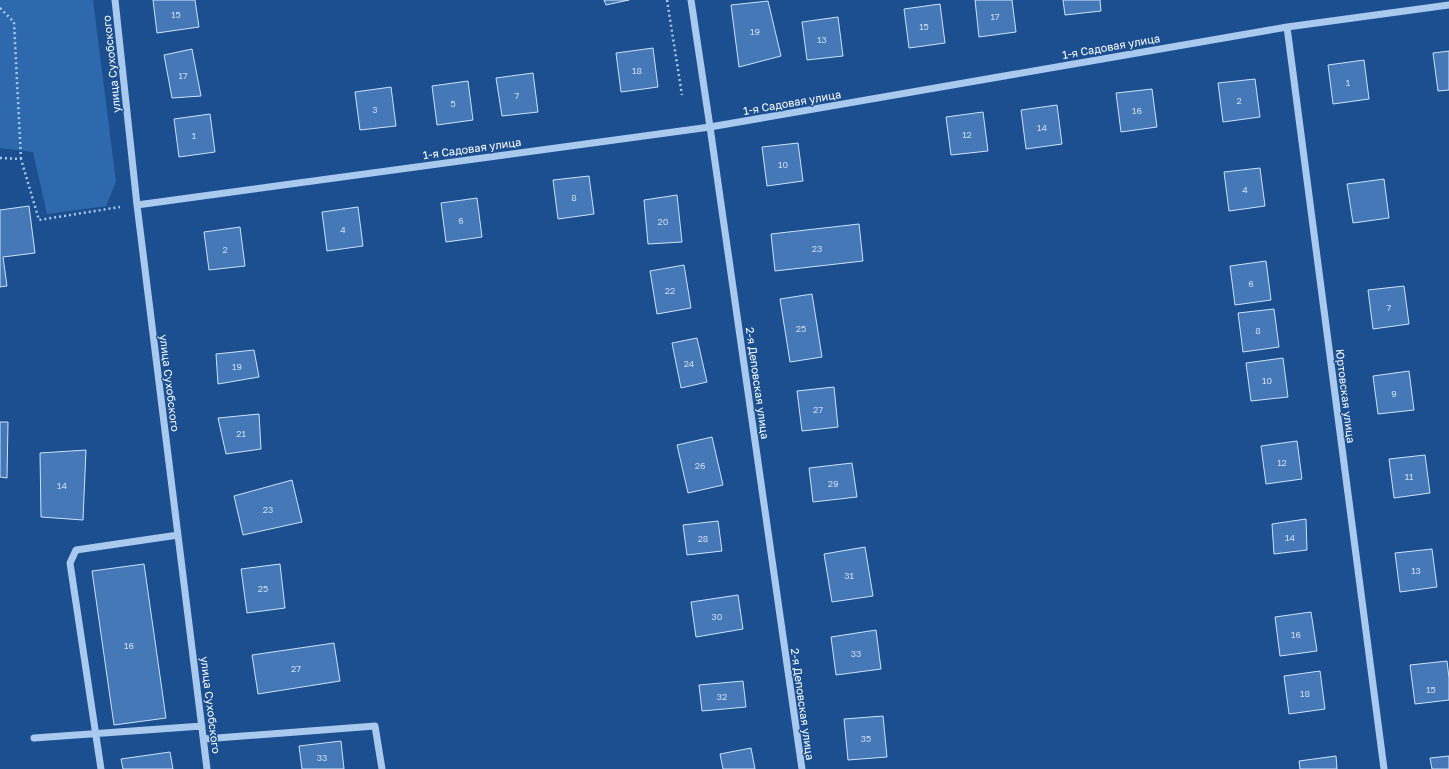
<svg xmlns="http://www.w3.org/2000/svg" width="1449" height="769" font-family="'Golos Text',sans-serif">
  <rect width="100%" height="100%" fill="#1b4f8f"/>
  <!-- green -->
  <path fill="#2e69ad" d="M0,0H93L116,182L106,206L47,214L33,152L0,148Z"/>
  <!-- building -->
  <path fill="#4478b7" stroke="#cfe3fa" d="M153,0H195L199,27L157,33Z
    M604,0H629L606,5Z
    M975,0H1012L1016,32L979,37Z
    M1063,0H1100L1101,11L1065,15Z
    M768,1L781,56L739,67L731,5Z
    M940,4L945,43L909,48L904,9Z
    M838,17L843,56L807,60L802,22Z
    M653,48L658,87L621,92L616,53Z
    M192,49L201,96L172,98L164,55Z
    M1449,51V90L1438,91L1433,53Z
    M1364,60L1369,99L1333,104L1328,65Z
    M533,73L538,112L502,116L496,78Z
    M1255,79L1260,117L1223,122L1218,83Z
    M468,81L473,120L437,125L432,86Z
    M391,87L396,126L360,130L355,92Z
    M1152,89L1157,127L1121,132L1116,93Z
    M1057,105L1062,144L1026,149L1021,110Z
    M983,112L988,151L951,155L946,117Z
    M210,114L215,152L179,157L174,119Z
    M798,143L803,181L767,186L762,147Z
    M1260,168L1265,206L1229,211L1224,172Z
    M589,176L594,214L558,219L553,180Z
    M1384,179L1389,218L1353,223L1347,184Z
    M677,195L682,242L648,244L644,200Z
    M477,198L482,237L446,242L441,203Z
    M29,206L35,253L3,257L7,286L0,287V210Z
    M358,207L363,246L327,251L322,212Z
    M859,224L863,261L775,271L771,234Z
    M240,227L245,266L209,270L204,232Z
    M1266,261L1271,300L1235,305L1230,266Z
    M684,265L691,308L657,314L650,271Z
    M1404,286L1409,324L1373,329L1368,290Z
    M812,294L822,357L790,362L780,299Z
    M1274,309L1279,347L1243,352L1238,313Z
    M697,338L707,382L681,388L672,343Z
    M254,350L259,377L218,384L216,354Z
    M1283,358L1288,397L1251,401L1246,363Z
    M1409,371L1414,410L1378,414L1373,376Z
    M834,387L838,427L802,431L797,391Z
    M259,414L261,449L226,454L218,418Z
    M0,422H8L7,478L0,477Z
    M712,437L723,485L688,493L677,445Z
    M1297,441L1302,479L1266,484L1261,446Z
    M86,450L83,520L41,517L40,453Z
    M1425,455L1430,493L1394,498L1389,459Z
    M852,463L857,497L813,502L809,468Z
    M292,480L302,522L243,535L234,496Z
    M1306,519L1307,550L1274,554L1272,524Z
    M718,521L722,551L687,555L683,525Z
    M865,547L873,596L832,602L824,554Z
    M1432,549L1437,587L1400,592L1395,553Z
    M144,564L166,718L114,725L92,571Z
    M280,564L285,608L247,613L241,569Z
    M738,595L743,629L696,637L691,602Z
    M1311,612L1317,651L1280,656L1275,617Z
    M876,630L881,669L836,675L831,637Z
    M334,643L340,681L258,694L252,655Z
    M1447,661L1449,678V700L1415,704L1410,665Z
    M1320,671L1325,709L1289,714L1284,676Z
    M743,681L746,707L702,711L699,685Z
    M883,716L887,757L848,760L844,719Z
    M341,741L344,769H302L299,746Z
    M751,748L755,769H723L720,754Z
    M170,752L173,769H123L121,759Z
    M1336,756L1337,769H1300L1299,761Z
    M1449,756V769H1432L1430,758Z"/>
  <g fill="none" stroke-linecap="round" stroke-linejoin="round">
    <!-- path -->
    <path stroke="#a9c9ee" stroke-width="2.5" stroke-dasharray="2 3" stroke-linecap="butt" d="M667,0L682,95
      M0,8L14,22L21,159
      M0,158L21,159L39,220L120,207"/>
    <!-- minor -->
    <path stroke="#a9c9ee" stroke-width="7" d="M115,0L137,205L207,769
      M691,0L710,127L802,769
      M1287,27L1384,769
      M137,205L710,127L1287,27L1449,5
      M34,738L202,726
      M204,739L375,726L382,769
      M101,769L70,563L76,550L178,535"/>
  </g>
  <g text-anchor="middle" dominant-baseline="central" stroke-width="3" stroke-linejoin="round" paint-order="stroke">
    <!-- number labels -->
    <g font-size="9" fill="#d0dded">
      <text x="176" y="14">15</text>
      <text x="995" y="16">17</text>
      <text x="924" y="26">15</text>
      <text x="755" y="31">19</text>
      <text x="822" y="39">13</text>
      <text x="637" y="70">18</text>
      <text x="183" y="75">17</text>
      <text x="1348" y="82">1</text>
      <text x="517" y="95">7</text>
      <text x="1239" y="100">2</text>
      <text x="453" y="103">5</text>
      <text x="375" y="109">3</text>
      <text x="1137" y="110">16</text>
      <text x="1042" y="127">14</text>
      <text x="967" y="134">12</text>
      <text x="194" y="135">1</text>
      <text x="783" y="164">10</text>
      <text x="1245" y="189">4</text>
      <text x="574" y="197">8</text>
      <text x="461" y="220">6</text>
      <text x="663" y="221">20</text>
      <text x="343" y="229">4</text>
      <text x="817" y="248">23</text>
      <text x="225" y="249">2</text>
      <text x="1251" y="283">6</text>
      <text x="670" y="290">22</text>
      <text x="1389" y="307">7</text>
      <text x="801" y="328">25</text>
      <text x="1258" y="330">8</text>
      <text x="689" y="363">24</text>
      <text x="237" y="366">19</text>
      <text x="1267" y="380">10</text>
      <text x="1394" y="393">9</text>
      <text x="818" y="409">27</text>
      <text x="241" y="433">21</text>
      <text x="1282" y="462">12</text>
      <text x="700" y="465">26</text>
      <text x="1409" y="476">11</text>
      <text x="833" y="483">29</text>
      <text x="62" y="485">14</text>
      <text x="268" y="509">23</text>
      <text x="1290" y="537">14</text>
      <text x="703" y="538">28</text>
      <text x="1416" y="570">13</text>
      <text x="849" y="575">31</text>
      <text x="263" y="588">25</text>
      <text x="717" y="616">30</text>
      <text x="1296" y="634">16</text>
      <text x="129" y="645">16</text>
      <text x="856" y="653">33</text>
      <text x="296" y="668">27</text>
      <text x="1431" y="689">15</text>
      <text x="1305" y="693">18</text>
      <text x="722" y="696">32</text>
      <text x="866" y="738">35</text>
      <text x="322" y="757">33</text>
    </g>
    <!-- street labels -->
    <g font-size="11" fill="#fff" stroke="#1b4f8f">
      <text transform="translate(1111 46) rotate(-10)">1-я Садовая улица</text>
      <text transform="translate(111 64) rotate(-96)">улица Сухобского</text>
      <text transform="translate(792 102) rotate(-10)">1-я Садовая улица</text>
      <text transform="translate(472 148) rotate(-8)">1-я Садовая улица</text>
      <text transform="translate(170 383) rotate(83)">улица Сухобского</text>
      <text transform="translate(758 383) rotate(82)">2-я Деповская улица</text>
      <text transform="translate(1346 396) rotate(83)">Юртовская улица</text>
      <text transform="translate(803 704) rotate(82)">2-я Деповская улица</text>
      <text transform="translate(211 705) rotate(83)">улица Сухобского</text>
    </g>
  </g>
</svg>
